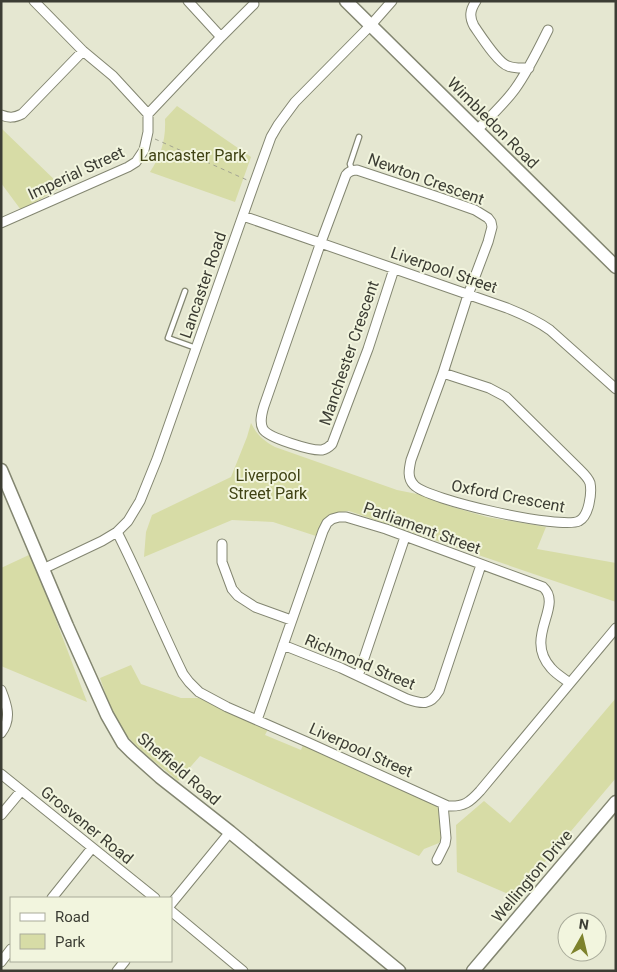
<svg xmlns="http://www.w3.org/2000/svg" width="617" height="972" font-family="Roboto,sans-serif">
  <rect width="100%" height="100%" fill="#e5e7d1"/>
  <!-- green -->
  <path fill="#d7dca6" d="M177,106L251,157L235,202L150,172C161,155 166,140 165,119Z
    M1,128L62,187L21,210L1,183Z
    M251,423C257,435 263,440 275,447L397,490L422,495L449,506L487,517L546,527L537,549L616,563V602L349,511C327,513 324,516 316,536L273,522L232,520L144,557L146,532L152,515L231,477L247,437Z
    M31,554L87,702L1,666V568Z
    M131,665L141,684L181,698H199L268,729L265,735L301,750L303,745L436,805L439,810L442,837L439,843L424,849L419,856L200,756L178,781C162,767 143,754 128,737C114,721 107,698 100,678Z
    M616,698V778L515,897L457,872L456,825L484,801L510,823Z"/>
  <g fill="none" stroke-linecap="round" stroke-linejoin="round">
    <defs>
      <path id="lane" d="M352,170L350,164L359,137
        M185,291L168,338L196,348"/>
      <path id="street" d="M476,1C470,10 469,17 474,26C481,36 498,63 508,66C515,69 522,68 529,68
        M221,37L254,4
        M148,114L221,37L188,1
        M1,115C9,118 14,118 22,114L83,51
        M477,130C490,117 504,104 515,89C528,71 538,50 548,30
        M243,216L507,308C522,314 536,320 550,330L616,389
        M1,223L128,167L136,162L144,150L148,132V114L113,76L83,51L34,1
        M394,269L368,349L332,444C329,447 327,449 322,450C312,451 268,438 263,429C259,422 262,413 264,406L321,242L346,175C349,171 352,170 357,170L438,197L475,210L488,218L491,222L492,227L488,242L468,295L443,373L411,460C409,469 407,478 414,485C427,500 562,530 579,521C589,516 592,493 590,483C588,477 582,472 578,468L506,397L489,388L443,373
        M117,532C141,579 160,627 183,674L189,682L199,692L227,707L307,742L448,806C464,807 470,802 480,791L616,628
        M222,544V562L232,589L238,596L255,607L291,620
        M43,569L102,541L117,532L128,521L140,501L157,459L254,184L271,137L278,125L295,102L370,26L392,1
        M283,645L341,668L407,699C422,704 430,706 439,691L481,565
        M358,676L405,537
        M1,690C7,705 12,719 1,733
        M257,720L323,531L327,523L332,519L339,517H346L386,529L543,587C564,606 523,637 551,668C556,674 563,678 570,683
        M1,774L155,898
        M1,815L21,791
        M437,860L445,844L446,838L443,804
        M52,898L92,848
        M171,904L230,832
        M171,911L243,971
        M1,962L11,949
        M117,971L125,961"/>
      <path id="secondary" d="M346,1L616,267
        M1,470L67,626L107,715L123,743L132,752L160,777L230,832L399,971
        M473,971L616,802"/>
    </defs>
    <!-- lane casing -->
    <use href="#lane" stroke="#838671" stroke-width="7"/>
    <!-- street casing -->
    <use href="#street" stroke="#838671" stroke-width="11"/>
    <!-- secondary casing -->
    <use href="#secondary" stroke="#838671" stroke-width="15"/>
    <!-- path -->
    <path stroke="#a2a392" stroke-width="1" stroke-dasharray="4 4" stroke-linecap="butt" d="M155,139L247,180"/>
    <!-- lane -->
    <use href="#lane" stroke="#fff" stroke-width="4.5"/>
    <!-- street -->
    <use href="#street" stroke="#fff" stroke-width="9"/>
    <!-- secondary -->
    <use href="#secondary" stroke="#fff" stroke-width="12"/>
  </g>
  <g text-anchor="middle" dominant-baseline="central" stroke-width="4" stroke-linejoin="round" paint-order="stroke">
    <!-- street labels -->
    <g font-size="16" fill="#3c3d34" stroke="#f2f5de">
      <text transform="translate(493 123) rotate(45)">Wimbledon Road</text>
      <text transform="translate(76 173) rotate(-25)">Imperial Street</text>
      <text transform="translate(426 179) rotate(20)">Newton Crescent</text>
      <text transform="translate(444 270) rotate(19)">Liverpool Street</text>
      <text transform="translate(203 285) rotate(-71)">Lancaster Road</text>
      <text transform="translate(349 353) rotate(-71)">Manchester Crescent</text>
      <text transform="translate(508 496) rotate(11)">Oxford Crescent</text>
      <text transform="translate(422 528) rotate(20)">Parliament Street</text>
      <text transform="translate(360 662) rotate(23)">Richmond Street</text>
      <text transform="translate(361 750) rotate(24)">Liverpool Street</text>
      <text transform="translate(179 769) rotate(40)">Sheffield Road</text>
      <text transform="translate(87 825) rotate(39)">Grosvener Road</text>
      <text transform="translate(532 876) rotate(-50)">Wellington Drive</text>
    </g>
    <!-- park labels -->
    <g font-size="16" fill="#404314" stroke="#f2f5de">
      <text x="193" y="155">Lancaster Park</text>
      <text x="268" y="475">Liverpool<tspan x="268" dy="18">Street Park</tspan></text>
    </g>
  </g>
  <!-- border -->
  <rect width="617" height="972" fill="none" stroke="#3c3d34" stroke-width="5"/>
  <!-- legend -->
  <rect x="10" y="897" width="162" height="65" fill="#f2f5de" stroke="#a9ab9a"/>
  <rect x="20" y="913" width="25" height="8" fill="#ffffff" stroke="#a9ab9a"/>
  <text x="55" y="922" font-size="15" fill="#3c3d34">Road</text>
  <rect x="20" y="934" width="25" height="15" fill="#d7dca6" stroke="#a9ab9a"/>
  <text x="55" y="947" font-size="15" fill="#3c3d34">Park</text>
  <!-- north arrow -->
  <g transform="translate(582 937) rotate(8)"><circle r="24" fill="#f2f5de" stroke="#a9ab9a"/>
  <path d="M0-4L9 19L0 12L-9 19Z" fill="#7d822c"/>
  <text y="-8" font-size="14" font-weight="bold" text-anchor="middle" fill="#3c3d34">N</text>
  </g>
</svg>
